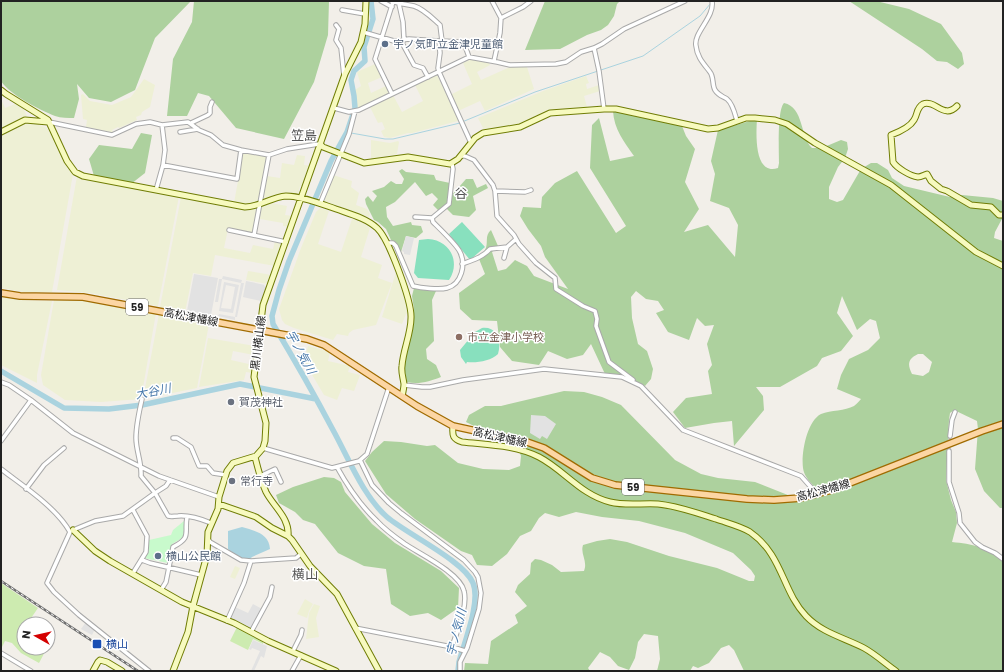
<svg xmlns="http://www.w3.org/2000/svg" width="1004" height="672" font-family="Poppins,'Noto Sans JP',sans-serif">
  <rect width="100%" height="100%" fill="#f2efe9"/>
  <!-- farmland -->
  <path fill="#eef0d5" d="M472,59L489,63L490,65L477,72L481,80L510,67H527L534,89L485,111L480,101L458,111L450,95L472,84L463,63Z
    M375,64L382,77L368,83L371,93L386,86L390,93L357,109L355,90L361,86L357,72Z
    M437,75L459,120L458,121L412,133H408L390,138L384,137L381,131L385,129L382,122L378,123L370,107L393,95L402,112L423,101L415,85Z
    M586,76L589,83L586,84L587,89L599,85L600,91L584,96L587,107L551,110L522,124L484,130L478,118L543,91Z
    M144,79L155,85L150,107L142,112L141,115L136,117L137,120L119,128L118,127L112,130L113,132H111L86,127L87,120L83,119L81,95L83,94L90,101L112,105L131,97Z
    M1,99L5,108L15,104L23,108L27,116L1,128Z
    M21,124H37L49,129L69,168L73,174L52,292H24L1,288V134Z
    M371,140L390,143L398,141L399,142L397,154L371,159Z
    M243,153L267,156L259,203L245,205L234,203Z
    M297,155L305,156L304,165L311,166L304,186H300L298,195L271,197L262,200L267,176L280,178L282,163L294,165Z
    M333,175L352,181L351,187L359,193L356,205L367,209L370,214L369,217L324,201Z
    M77,176L84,179L179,196L158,306L90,293L57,290Z
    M181,197L258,207L253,234L228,229L224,248L250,253L253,245L273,249L275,241L281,242L283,244L275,266L215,255L211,276L193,273L185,312L160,307Z
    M271,203L287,206L285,215L293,216L289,227L283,226V223L260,219L261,207Z
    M320,208L329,211L318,244L341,252L352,219L363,223L370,228L361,257L382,265L378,278L392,283L376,325L353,330L349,333L348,336L337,334L333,340L294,328L285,324L282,320L279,309L301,248L316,212Z
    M248,271L272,275L268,284L246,280Z
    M396,272L406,297L410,313L406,314L402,324L382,317Z
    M1,297L19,300L52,301L37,375V383L1,365Z
    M54,300H84L156,313L141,399L101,402L65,400L43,385L41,375Z
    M159,314L209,324L197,388L143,399Z
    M208,338L255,346L254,355L233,351L231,360L253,365L252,373L246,372L244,380L199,387Z
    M308,346L330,352L328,361L350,366L348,372L360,375L354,391L342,388L337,400L324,395L304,361Z
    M235,566L240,568L235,579L230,577Z
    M305,599L313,604L309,611L307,618L297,614Z
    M314,604L320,606L316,618L319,637L306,639L309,613Z"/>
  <!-- grass -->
  <path fill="#cdebb0" d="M1,583L38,608L29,621L35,624H24V648H47L39,663L21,653L12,643L5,641L1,649Z
    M237,627L263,640V644L253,639L248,650L230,641Z"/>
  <!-- forest -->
  <path fill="#add19e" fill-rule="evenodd" d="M1,1H191L155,38L135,90L111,102L89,98L77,84L79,99L74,118C68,118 61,118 55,116C40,110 10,95 1,81Z
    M194,1H329L328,35L314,82L284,139L236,128L209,96L198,93L187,116H167L173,59L192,22Z
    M545,1H620L617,4L614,16L608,25L601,30L587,35L560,49L525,50Z
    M849,1H876L909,9L941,24L962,53L964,64L958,69L947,62L937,61L922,49Z
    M784,103C804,107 800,137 812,148H822L841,140L847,142L848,149L845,158L838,167L829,187V199L837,202L843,200L861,169L871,163H877L888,170L892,178L904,186L950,197L962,195L993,198L1003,201V217L995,232L994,238L1003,241V508H1000L984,491L975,469L978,429L977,421L954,410L950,413L949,420L946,480L951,500L956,512L957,523L952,542C972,544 988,547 1003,562V671H744L734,650L729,645L721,648L709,663L698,668L693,666L690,671H657L660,659L658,636L644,634L638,642L635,658L629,670L618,666L610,657L600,652L588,668L590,671H464L465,663L488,664L491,641L518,623L515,615L527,606L515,592L518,585L530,574L531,563L535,559L541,560L552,565L561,572L584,571C588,561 580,554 583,545L597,541L610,539L627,542L669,556L717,568L749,581H754L755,576L751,570L733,553L685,533L639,521L602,517L576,512L559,517L545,513L539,518L531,531L520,536L507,554L492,566L477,565L472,555L461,551L415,519L386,494L365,461L372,452L384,441L401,442L427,446L435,445L458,463L483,469L509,470L520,466L521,456L517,445L495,432L476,427L466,422L469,415L485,406H501L564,391L584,392L602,397L621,405L675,460L701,474L718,478L755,482L803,501L818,497C817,484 805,482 803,468C801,453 807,421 821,414C831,410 845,411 854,406C857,404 859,401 861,399L837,389L841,375L849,359L868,350L880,338L876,321L870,319L857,330L842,296L837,313L853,336L841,351L822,358L817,366L780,387H756L763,396L764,410L734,446L732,421L714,423L685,428L673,412L686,398L712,394L708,371L712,365L707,344L714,325L705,326L697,318L689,340L668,332L656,313L664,310L658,301L646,299L636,291L631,297L632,318L638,344L647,351L653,369L651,379L645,386L620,374H605L591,344L583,355L567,359L548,351L539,365L512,361L500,347L497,321L472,320L460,309L459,293L485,274L479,259C481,256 484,253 485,250C489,243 484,236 491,230L498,246L492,252L498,271L506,269L515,260L527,266L534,276L568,289L545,257L541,246L528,229L520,216L523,207L541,208L542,197L555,183L577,171L616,233L626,226L590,168L592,125L599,118L610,161L634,156C624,142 614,129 613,111L682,126L686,136L695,149L685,182L699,209L684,232L708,225L735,257L738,225L729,208L710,201L715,174L711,161L718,130L757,119C756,134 754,176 778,168L779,163C779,152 777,110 784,103ZM918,354H923L932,362L929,372L923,376L912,374C907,364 908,359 918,354Z
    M141,133L152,135L145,173L131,184L94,176L89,159L99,145L132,149Z
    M402,169L406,172L434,175L436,180L450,183L449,193L452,195L466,179H473L477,188L486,184L488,188L473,196L476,210L469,217L453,215L447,209L441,208L439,211L433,205L438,199L432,193L426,196L415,182L395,202L386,207L387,217L393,226L411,222L412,225L421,226L423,232L416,238L406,236L401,252L397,244L391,240L386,229L378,222L374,220L366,204L365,199L368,196L373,202L377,196L372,191L384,187L391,181L396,184H402L404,179L399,171Z
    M414,288L436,291L432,300L434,341L426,349L427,359L436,365L441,377C430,381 419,385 407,382L404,367L413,326L414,309L412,296Z
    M324,477L334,478L341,482L345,492L372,524L395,543L441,571L459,588L458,608L441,620L428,613L410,616L391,604L386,569L364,566L338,553L315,524L303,520L295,512L279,503L276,495L293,487Z"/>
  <!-- park -->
  <path fill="#c8facc" d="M184,521L186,529L184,537L172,544L168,563L144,558L148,552L149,540L171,535L173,530Z"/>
  <!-- pitch -->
  <path fill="#88e0be" d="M462,222L485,247L470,260L449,234Z
    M428,239C450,240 461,262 449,280L418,278L414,273L419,240Z
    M482,328C497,326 502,341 498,354C491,361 477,363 467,362L466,364L461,357L460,350L475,332Z"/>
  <!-- parking -->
  <path fill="#e2e2e2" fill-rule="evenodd" d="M406,236L414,238L410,255L404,254V252L402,251Z
    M194,274L218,278L211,315L187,311Z
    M223,276L242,280L241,283H244L237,317H235V320L218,316L219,314L235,317L241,283L222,279L218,302H215L219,279H222Z
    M246,281L265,285L264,286L266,287L261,301L243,297Z
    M224,282L239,285L233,313L219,311ZM226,285L235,287L231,309L221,308Z
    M531,415L545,416L556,424L547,439L542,436L540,439L530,433Z
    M253,604L262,609L251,630L230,620L235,607L248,613Z
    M86,622L95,629L92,635L81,629Z
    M253,640L267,646L264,658L261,656L254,671H251L260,651L252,648L251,650L249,649Z"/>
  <!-- water -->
  <path fill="#aad3df" d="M242,527C255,531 269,533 270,549L252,557L249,560L238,557L228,549V531Z"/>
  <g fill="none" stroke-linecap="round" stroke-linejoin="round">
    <!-- stream -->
    <path stroke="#aad3df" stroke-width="1" d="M601,70L643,56L700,16L711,3
      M462,122L535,92L598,71
      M351,133L385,139H393L460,123"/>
    <!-- river -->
    <path stroke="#aad3df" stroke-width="5.5" d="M371,1L373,19L364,47L365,61L354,71L351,80L354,96L355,108L347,132L331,161L289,261L279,290L272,316L273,324C294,359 314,394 333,430C348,457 363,496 387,517C407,534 464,561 473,583C481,602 464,643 459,662L458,671
      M1,371L64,408L109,409L142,405L240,384L316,399"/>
    <!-- street-tunnel -->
    <path stroke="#c8c6c1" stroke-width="3.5" stroke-dasharray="3.5 2" stroke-linecap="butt" d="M949,451L950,436"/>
    <defs>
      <path id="street" d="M381,1L392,7
        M391,1C398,4 406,4 414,6C424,9 432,18 440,25L442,41L461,42L464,43L469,57
        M492,1L501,18L500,33L494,61
        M712,1C715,17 693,33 696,46C697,57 704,64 710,72C714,77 712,85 715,90C718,95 722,96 727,99C733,104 735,114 737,121
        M399,4L403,22L404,40
        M342,10L365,14
        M501,18L523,7L531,1
        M336,25L339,29L336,40L341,48L344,76
        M363,32L394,41L409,39L439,41L440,53L438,68L439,72L471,143
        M401,41L414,65L423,68L428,77
        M594,48L599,71L604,109
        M392,94L375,59L393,2
        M334,108L349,112L359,110L469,57L497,62L510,65L556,64L566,62L581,52L594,48L602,44L624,29L685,1
        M49,122L112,135L136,124L150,122L162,125L188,122L199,130L211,135L223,145L241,150L269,155L287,149L319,144L321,145
        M191,123L208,115L210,113V107L212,102
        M180,132L198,129
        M461,156H465L474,160L493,185L495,191L497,216L514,235L519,244L536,263L555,278L556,289L583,306L595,311L597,319L596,326L609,362L633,380
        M163,165L237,179L241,150
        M156,190L163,165L165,150L162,125
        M495,191L525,192L531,190
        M320,204L349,134L355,111
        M415,217L432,218L449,204L453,169L452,164
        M229,230L286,242
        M254,235L269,155
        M388,243H393L396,246L413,286C421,288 439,290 447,288C462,284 466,264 460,252C457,245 439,228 433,222L432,218
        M504,258L507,247L516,239
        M462,264C473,260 483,257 490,249L507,247
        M1,382L9,385L31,400L1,441
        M404,385L422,387H430L463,380L544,369L622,377L641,386L683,430L801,476L817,494
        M31,400L73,433L159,476L219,497
        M950,436L952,420L955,412
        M173,438H177L191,447L199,466H207L213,473L226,475
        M263,448L332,468L359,461L367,454L370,445L389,387
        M949,451V482L959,513L960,523L975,542L982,547L995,553L1003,559
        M360,460L372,485L389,503L401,513L464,560L475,572L478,577L481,593L479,609L467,648L460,662V671
        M337,467C348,487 361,506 377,521C385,530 395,537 405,544C420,554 460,573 464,591C468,607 457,631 452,647
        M1,469C23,486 56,507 70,532L47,583L54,592L79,615L149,671
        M260,476L275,469L281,482
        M170,480L166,486L155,493L168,516C172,517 174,516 178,516C189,515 201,519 211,523
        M26,489L44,465L64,448
        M133,510L147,536L146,552L133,573
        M73,530L95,521L123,516L155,493L141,476C142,463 136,451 136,438C136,425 139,412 142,399
        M208,539L210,542L241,560L251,561L296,558L301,554
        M142,560L150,563L201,575
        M161,590L166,582L173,547C192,537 184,534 187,517
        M227,621L244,583L251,561
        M355,628L452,647L465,651
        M251,632L270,597L272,587
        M293,651L301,635L302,630
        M1,653L31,671
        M292,671L301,655"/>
      <path id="secondary" d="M1,90L6,94L48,120L67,161L75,172L83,176L245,207C260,207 271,197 286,196C302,196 321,204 336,209C350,214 366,218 377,228C389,239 412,302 411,318C411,334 403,350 402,366C401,372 403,377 404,384C404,387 403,392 402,396
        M957,106C944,120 935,99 923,104C916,108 918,114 914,120C910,127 899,132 891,135L893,162C897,168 910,176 918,177C921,177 924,175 927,174L931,181L941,189L947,191L971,205L991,207L999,215H1003
        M1,132L25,120L48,122
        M321,145L323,147L364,163L408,157L450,164L458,159L475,138L483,133L520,127L550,113L604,109H616L708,129L718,128L746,118H755L775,120L787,124L815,143L891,185L976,252L1003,266
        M453,426C452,436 453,439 462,442C488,445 515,445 539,457C564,470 581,495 610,502C625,506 642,503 658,504C678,506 697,513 716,519C727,523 740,526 750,532C783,555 782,591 806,616C822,633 845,638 864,648C875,654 886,664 896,671
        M255,457C258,469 261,481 266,492C273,506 290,518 288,536
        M219,504L256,517L272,528L288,536L292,540L310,566L337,594L379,671
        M73,530L95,551L110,561L182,602L234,623L268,641L336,671
        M93,671L98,662L100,660L107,662L122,671
        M173,671L188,632L193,606L207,555L208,532L218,509L219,497L227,471L233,463L256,456L263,448L265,441L266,423L254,377L263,305L345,74L361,42L365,24L366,1"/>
      <path id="primary" d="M1,293L20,296L83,297L307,339L324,345L417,406L453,426L527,442L544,448L592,478L615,485L747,499L774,500L801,498L832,490L982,431L1003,424"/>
    </defs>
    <!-- street casing -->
    <use href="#street" stroke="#a9a9a9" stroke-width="5.5"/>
    <!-- secondary casing -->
    <use href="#secondary" stroke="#707d05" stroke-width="7"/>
    <!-- primary casing -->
    <use href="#primary" stroke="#a06b00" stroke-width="8"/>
    <!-- street -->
    <use href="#street" stroke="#fff" stroke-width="3.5"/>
    <!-- secondary -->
    <use href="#secondary" stroke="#f7fabf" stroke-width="5"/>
    <!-- primary -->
    <use href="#primary" stroke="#fcd6a4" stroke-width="5.5"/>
    <defs>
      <path id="rail" d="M1,581L138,671"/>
    </defs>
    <!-- rail casing -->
    <use href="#rail" stroke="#707070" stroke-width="2.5"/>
    <!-- rail -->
    <use href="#rail" stroke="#fff" stroke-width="1" stroke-dasharray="3" stroke-linecap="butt"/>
  </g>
  <!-- markers -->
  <g fill="#5c6f8a" stroke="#fff" stroke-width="1.5">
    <circle cx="385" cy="44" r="4"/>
    <circle cx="158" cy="556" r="4"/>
  </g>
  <circle fill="#8d6e63" stroke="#fff" stroke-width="1.5" cx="459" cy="337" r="4"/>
  <g fill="#6b7280" stroke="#fff" stroke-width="1.5">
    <circle cx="231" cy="402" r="4"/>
    <circle cx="232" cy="481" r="4"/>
  </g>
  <rect fill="#1a4fb4" stroke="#fff" stroke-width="1.5" x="92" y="639" width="10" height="10" rx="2"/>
  <g text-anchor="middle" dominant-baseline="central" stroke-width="3" stroke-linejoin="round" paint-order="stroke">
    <!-- shield labels -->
    <g fill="#fff" stroke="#646464" stroke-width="1">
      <rect x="126" y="299" width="22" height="16" rx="3"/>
      <rect x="622" y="479" width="22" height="16" rx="3"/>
    </g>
    <g font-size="10" font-weight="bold" fill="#222">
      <text x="137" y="307">59</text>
      <text x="633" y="487">59</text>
    </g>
    <!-- service labels -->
    <g font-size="11" fill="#4e5e75" stroke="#fff" text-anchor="start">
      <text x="393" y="44">宇ノ気町立金津児童館</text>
      <text x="166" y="556">横山公民館</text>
    </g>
    <!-- street labels -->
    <g font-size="11" fill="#222" stroke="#fff">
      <text transform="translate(191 317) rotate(11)">高松津幡線</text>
      <text transform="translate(258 343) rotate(-83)">黒川横山線</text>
      <text transform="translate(500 437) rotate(13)">高松津幡線</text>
      <text transform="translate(823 490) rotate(-15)">高松津幡線</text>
    </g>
    <!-- education labels -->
    <g font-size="11" fill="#785e54" stroke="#fff" text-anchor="start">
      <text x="467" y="337">市立金津小学校</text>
    </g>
    <!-- worship labels -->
    <g font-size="11" fill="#5b616d" stroke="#fff" text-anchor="start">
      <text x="239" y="402">賀茂神社</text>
      <text x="240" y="481">常行寺</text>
    </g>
    <!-- transit labels -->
    <g font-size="11" fill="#164399" stroke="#fff" text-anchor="start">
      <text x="106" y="644">横山</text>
    </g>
    <!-- water labels -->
    <g font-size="12" font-style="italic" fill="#4a7aab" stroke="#fff">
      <text transform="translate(301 352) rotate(61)">宇ノ気川</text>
      <text transform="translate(153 391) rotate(-11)">大谷川</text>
      <text transform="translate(456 632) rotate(-76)">宇ノ気川</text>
    </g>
    <!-- quarter labels -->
    <g font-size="13" fill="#555" stroke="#fff">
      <text x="304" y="135">笠島</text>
      <text x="461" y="193">谷</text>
      <text x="305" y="574">横山</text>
    </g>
  </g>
  <!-- border -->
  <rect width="1004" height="672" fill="none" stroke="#222222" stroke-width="4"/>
  <!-- north arrow -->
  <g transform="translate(36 636) rotate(278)"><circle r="19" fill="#ffffff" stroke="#a7a7a7"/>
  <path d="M0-3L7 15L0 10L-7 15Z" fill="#d40000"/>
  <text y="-6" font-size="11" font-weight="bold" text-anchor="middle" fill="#222222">N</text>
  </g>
</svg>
